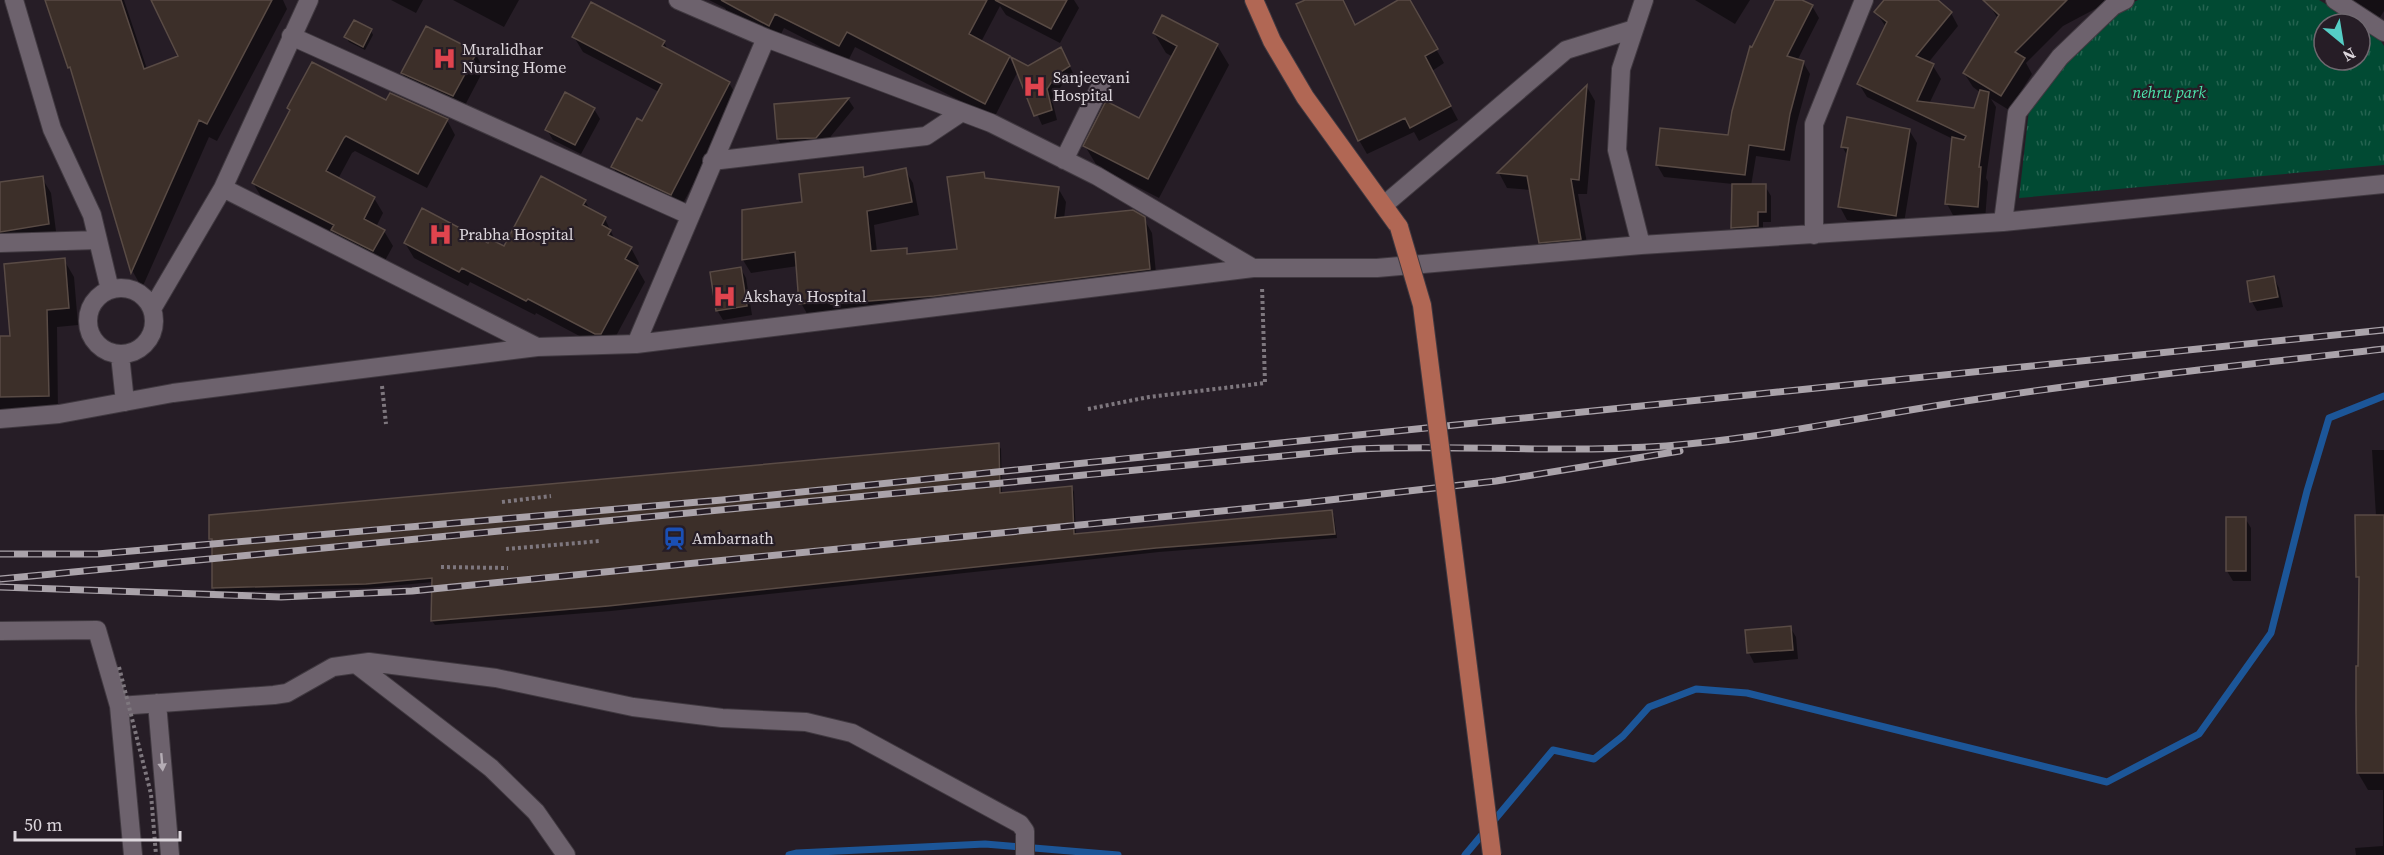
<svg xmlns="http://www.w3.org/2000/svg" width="2384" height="855" font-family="'Source Serif 4',serif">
  <defs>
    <pattern id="grass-tufts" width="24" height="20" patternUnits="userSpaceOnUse" patternTransform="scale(1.5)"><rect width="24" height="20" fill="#014a33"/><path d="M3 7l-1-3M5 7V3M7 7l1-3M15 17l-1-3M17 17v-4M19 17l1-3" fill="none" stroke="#256350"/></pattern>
  </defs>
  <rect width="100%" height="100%" fill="#261d26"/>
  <!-- grass -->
  <path fill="url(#grass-tufts)" d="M2138,0H2319L2359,24H2324V60H2360V25L2376,34L2384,46V165L2019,198L2029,110L2070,58L2120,9Z"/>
  <!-- shadow -->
  <path fill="#0007" d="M47,0H124L147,69L180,57L152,0H283L287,9L217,141L209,137L142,288L133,272L75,77L69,67Z
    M391,0H423L416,13Z
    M453,0H519L504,27Z
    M709,0H1074L1079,8L1060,43L1006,15L1000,6L981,42L1009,57L1015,68L1066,59L1075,77L1062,85L1052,100L1057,120L1042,125L1018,71L994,118L855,47L848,61L784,28L778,40L728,13L725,8Z
    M1309,0H1343L1355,26L1401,0H1408L1444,63L1432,71L1458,120L1419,141L1414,132L1367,154L1359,140Z
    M1695,0H1750L1735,24Z
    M1777,0H1799L1812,6L1819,18L1797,61L1803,62L1810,74L1796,126L1790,161L1756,156L1751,186H1765L1771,196V222H1763V236L1738,238L1732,228L1733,184L1664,177L1657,165L1729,137L1752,49Z
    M1886,0H1935L1951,13L1958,26L1928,63L1933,66L1941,79L1929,104L1976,110L1981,93L1973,87L1964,73L1998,19L1989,4L1991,0H2112L2063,26L2026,63L2032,74L2009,110L1991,99L1996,107L1986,178L1988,182L1985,220L1954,217L1947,204L1953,139L1867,97L1859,84L1886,27L1876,12Z
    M2336,0H2384V11L2377,22Z
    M371,31L373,35L365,50L349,42L346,37Z
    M1154,33L1217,45L1229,65L1159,198L1097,166L1085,146L1140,120L1173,57L1166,53Z
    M574,37L664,42L669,52L729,83L738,98L680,209L622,182L613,167L643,123L659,92L583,52Z
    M475,53L484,69L462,111L411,88L402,73Z
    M1587,87L1595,101L1587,194H1578L1589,254L1549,257L1540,242L1531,190L1507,188L1499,173Z
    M848,99L854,108L822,147L784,149L778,139L775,106Z
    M386,103L447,120L455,135L427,188L355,151L352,153L338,179L374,198L383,213L376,227L384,231L393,246L382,266L336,236L262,198L253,183L291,112L289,108Z
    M594,109L600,119L581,154L553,140L547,130Z
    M1909,130L1917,143L1903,229L1847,220L1840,207L1848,157L1842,146Z
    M862,169L867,178L905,170L913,183L919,215L874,225L877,252L906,250L909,255L959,251L984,174L987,180L1058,188L1066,202L1064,219H1144L1152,233L1157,283L809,317L801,303L798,266L751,273L743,260L744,212L804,203Z
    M42,178L51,193L57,239L0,242V184Z
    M585,201L591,211L605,219L615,240L631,248L639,263L637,268L645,282L609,349H604L536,313L535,315L470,282L468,286L414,258L405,243L489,245L505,248Z
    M64,260L74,277L78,325L57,327L58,413L0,414V337H11Z
    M741,269L746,278L752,315L723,320L717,310Z
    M2274,278L2279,288L2283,307L2257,311L2252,302Z
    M998,444L1001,449L1002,494L1072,487L1074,492L1076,535L1331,511L1334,516L1337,538L1159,552L611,611L435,625L432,621L433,582L369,588L216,592L213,587L214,544L211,538Z
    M2372,450H2384V855H2356L2355,848L2383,846V790H2368L2358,773L2360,581L2357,577L2376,516Z
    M2227,518H2245L2251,528V581H2233L2227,571Z
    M1790,627L1796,637L1798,659L1754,663L1749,653L1747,631Z"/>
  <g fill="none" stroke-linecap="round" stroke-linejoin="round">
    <!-- stream -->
    <path stroke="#1c5698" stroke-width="7" d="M789,855L797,853L985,844L1118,855
      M1465,855L1553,750L1594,759L1623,736L1649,707L1696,689L1747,693L2107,782L2199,734L2271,633L2307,491L2329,418L2384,396"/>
  </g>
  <!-- building -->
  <path fill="#3c2f29" stroke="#594b45" stroke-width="1.5" d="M45,0H121L144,69L178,56L151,0H272L207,124L199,120L131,273L70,67L68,68Z
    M721,0H987L969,34L1010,56L985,104L847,32L839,46L775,14L769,26Z
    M995,0H1067L1051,29Z
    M1305,0H1343L1355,25L1398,0H1410L1438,49L1425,56L1451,106L1410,128L1405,118L1358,141L1296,4Z
    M1775,0H1802L1813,5L1787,56L1804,61L1790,114L1784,150L1749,145L1745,175L1656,165L1660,128L1728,135L1732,111L1750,46L1752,47Z
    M1884,0H1938L1952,12L1916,56L1934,64L1917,101L1974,108L1980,90L1989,92L1979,167H1981L1978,207L1945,204L1952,137L1964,140L1966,136L1857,84L1887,22L1874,12Z
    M1983,0H2067L2015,52L2025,58L2001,96L1963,73L1999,15Z
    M591,2L665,41L662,46L730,82L671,195L611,167L637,118L642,121L662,84L572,37Z
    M1162,15L1218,44L1148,179L1083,146L1106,101L1139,118L1177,46L1153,33Z
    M354,20L372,29L363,47L344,37Z
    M426,26L477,52L453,96L401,73Z
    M1061,47L1070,66L1056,75L1047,89L1052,110L1034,116L1011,57L1028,66Z
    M312,62L386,100L390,93L448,119L418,174L346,136L344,138L326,171L375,197L364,219L385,230L373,251L331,230L334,225L252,183L290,110L287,108Z
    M1587,85L1579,180L1571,179L1581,239L1539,243L1527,176L1497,173Z
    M565,92L595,108L575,145L545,130Z
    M849,98L816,138L777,139L774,104Z
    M1847,117L1910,129L1896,216L1838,207L1848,148L1841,147Z
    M863,167L864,177L906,168L912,202L867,211L871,251L907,248V254L957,249L947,177L984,172L985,178L1059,187L1055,218L1133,210L1145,217L1150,269L934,296L831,304L830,301L799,304L795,252L742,260V210L802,202L799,174Z
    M43,176L49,224L0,232V182Z
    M541,176L586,200L583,205L606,217L602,225L611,230L608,235L632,247L625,259L638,266L601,334H595L528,299L526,301L462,268L459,272L404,243L422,208L488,243L490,239L504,246Z
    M1732,184H1766V212H1758V226L1731,228Z
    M65,258L69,308L47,310L49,396L0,397V336H10L4,264Z
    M741,267L747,306L716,311L710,272Z
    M2274,276L2278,297L2250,302L2247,281Z
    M999,443L1000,493L1072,486L1074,534L1332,510L1335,534L1156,548L608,606L431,621L432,578L366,584L212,588V539H209V515Z
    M2355,515H2384V773H2357L2356,711V666H2358L2359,577H2356Z
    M2226,517H2246V571H2226Z
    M1791,626L1793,650L1747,653L1745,630Z"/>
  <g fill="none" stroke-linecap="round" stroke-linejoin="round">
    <defs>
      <path id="minor" d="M14,0L52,129L92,215L110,290
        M678,0L766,38L991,123L1097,176L1253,268
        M2335,0L2384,32
        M291,36L689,215
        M1064,160L1101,85
        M712,161L926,136L962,112
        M223,188L537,347
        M1384,205L1566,50L1634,29
        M2003,222L2017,113L2060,57L2113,6L2125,0
        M1814,235V124L1864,0
        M0,243L98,240
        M1641,245L1617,150L1621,69L1644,0
        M88 321a33 33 0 1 1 66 0a33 33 0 1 1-66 0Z
        M152,309L223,188L309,0
        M636,344L766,38
        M120,355L125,402
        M0,419L59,414L173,393L537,347L636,344L1253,268H1377L1641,245L2003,222L2384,184
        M0,631L97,630L119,706L133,855
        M356,664L491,768L536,812L566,855
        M157,703L170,855
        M119,706L274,695L287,693L333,667L369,662L496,678L633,707L722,718L806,722L852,733L1020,824L1025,831V855"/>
      <path id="major" d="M1254,0L1272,41L1305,97L1399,227"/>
    </defs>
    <!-- minor casing -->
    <use href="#minor" stroke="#403940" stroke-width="20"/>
    <!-- major casing -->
    <use href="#major" stroke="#403940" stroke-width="20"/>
    <!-- path -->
    <path stroke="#7e777e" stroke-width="4" stroke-dasharray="3 3" stroke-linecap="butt" d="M382,386L386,424
      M1088,409L1149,397L1265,383L1262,286
      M502,502L551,496
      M506,549L600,541
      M441,567L508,568"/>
    <!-- minor -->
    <use href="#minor" stroke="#6d626d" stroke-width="18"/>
    <!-- major -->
    <use href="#major" stroke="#b16754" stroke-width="18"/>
    <defs>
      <path id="rail" d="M0,554H97L722,500L2384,330
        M0,579L1356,449C1466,444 1578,455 1688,444C1789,434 1887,412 1986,398C2119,378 2251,364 2384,349
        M0,587L281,597L412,591L1303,503L1496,481L1680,451"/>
    </defs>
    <!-- rail casing -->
    <use href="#rail" stroke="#aaa3aa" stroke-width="7"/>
    <!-- rail -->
    <use href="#rail" stroke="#261d26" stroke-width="4.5" stroke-dasharray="14" stroke-linecap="butt"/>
    <defs>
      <path id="major-bridge" d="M1399,227L1422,305L1492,855"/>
    </defs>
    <!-- major-bridge casing -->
    <use href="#major-bridge" stroke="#403940" stroke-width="20" stroke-linecap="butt"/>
    <!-- path-bridge -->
    <path stroke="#7e777e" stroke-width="4" stroke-dasharray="3 3" stroke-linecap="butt" d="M119,667L151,794L156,855"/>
    <!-- major-bridge -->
    <use href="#major-bridge" stroke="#b16754" stroke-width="18"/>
  </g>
  <!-- one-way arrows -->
  <defs><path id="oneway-solid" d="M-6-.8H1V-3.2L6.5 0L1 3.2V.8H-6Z" transform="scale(1.5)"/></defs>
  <use fill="#b5adb5" href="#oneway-solid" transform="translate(162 762) rotate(85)"/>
  <!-- icons -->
  <defs>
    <symbol id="hospital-bare" viewBox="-9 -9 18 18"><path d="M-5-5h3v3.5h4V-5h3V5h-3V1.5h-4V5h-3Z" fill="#e0444e" stroke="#261d26" stroke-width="2.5" paint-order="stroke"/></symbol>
    <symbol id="station-bare" viewBox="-9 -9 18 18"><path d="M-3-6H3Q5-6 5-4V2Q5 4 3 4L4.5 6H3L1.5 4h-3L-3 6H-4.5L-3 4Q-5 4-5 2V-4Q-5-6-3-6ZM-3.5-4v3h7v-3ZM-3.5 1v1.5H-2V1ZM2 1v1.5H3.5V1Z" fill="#1a4fb4" stroke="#261d26" stroke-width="2.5" paint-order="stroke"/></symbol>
  </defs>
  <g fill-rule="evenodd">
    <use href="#hospital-bare" x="428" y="42" width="33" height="33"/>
    <use href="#hospital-bare" x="1018" y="70" width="33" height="33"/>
    <use href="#hospital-bare" x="424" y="218" width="33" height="33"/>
    <use href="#hospital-bare" x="708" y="280" width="33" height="33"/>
    <use href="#station-bare" x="658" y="522" width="33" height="33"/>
  </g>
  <g text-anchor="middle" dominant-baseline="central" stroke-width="4.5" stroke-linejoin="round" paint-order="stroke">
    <!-- poi labels -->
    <g font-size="16" fill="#dcd6dc" stroke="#261d26" text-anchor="start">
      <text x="462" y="49">Muralidhar<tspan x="462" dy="18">Nursing Home</tspan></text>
      <text x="1053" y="77">Sanjeevani<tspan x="1053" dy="18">Hospital</tspan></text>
      <text x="459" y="234">Prabha Hospital</text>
      <text x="743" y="296">Akshaya Hospital</text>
      <text x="692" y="538">Ambarnath</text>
    </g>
    <!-- park labels -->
    <g font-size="16" font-style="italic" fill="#4de8ae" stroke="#261d26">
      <text x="2169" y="92">nehru park</text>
    </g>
  </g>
  <!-- north arrow -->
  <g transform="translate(2342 42) rotate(150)"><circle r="28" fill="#261d26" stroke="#6f676f" stroke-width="1.5"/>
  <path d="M0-4.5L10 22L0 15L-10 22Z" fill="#55cec5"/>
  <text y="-9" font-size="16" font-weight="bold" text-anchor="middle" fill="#dcd6dc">N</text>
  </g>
  <!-- scale -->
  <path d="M15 831v9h165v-9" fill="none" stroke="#dcd6dc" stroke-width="3"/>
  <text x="24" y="831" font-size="18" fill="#dcd6dc" stroke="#261d26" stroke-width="4.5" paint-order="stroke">50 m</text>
</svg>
